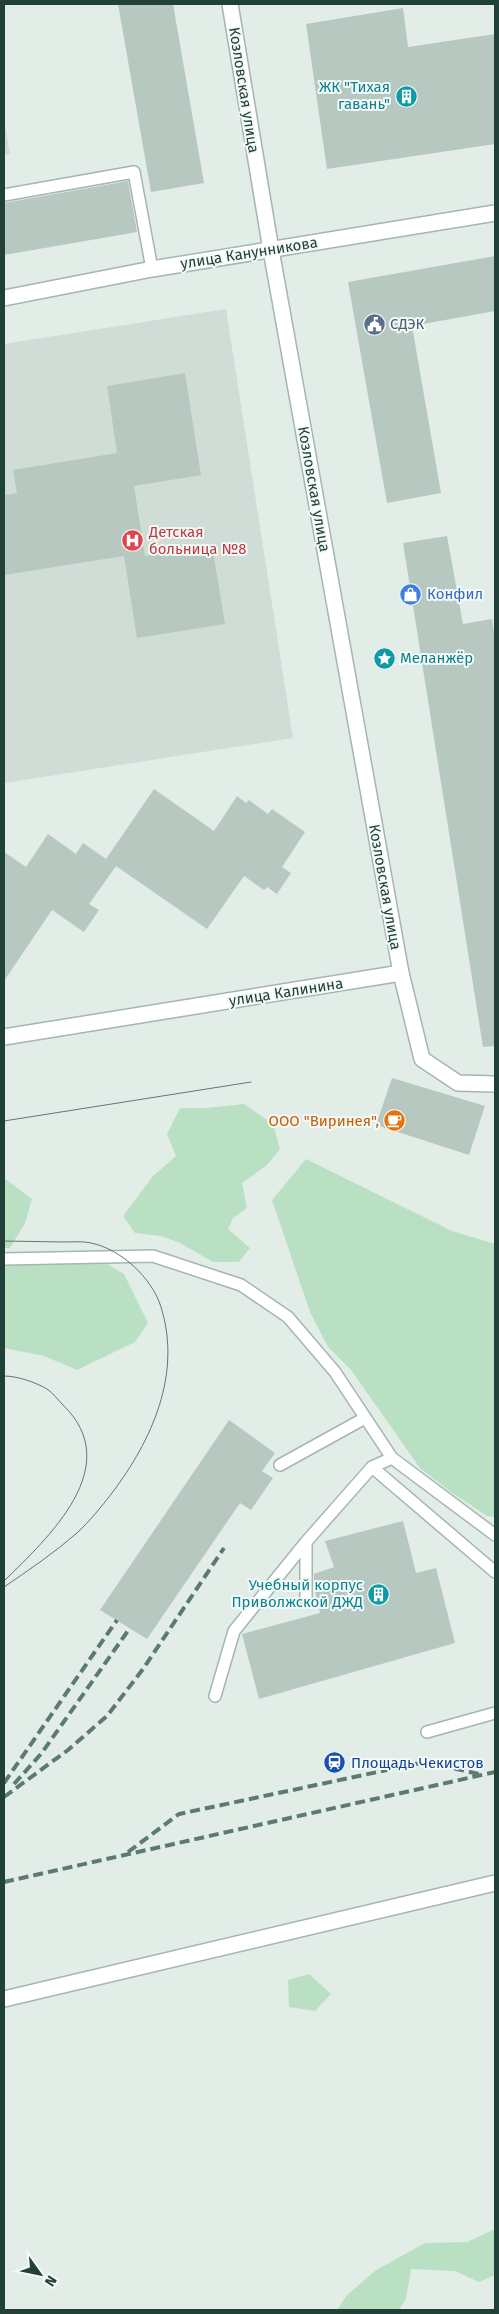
<svg xmlns="http://www.w3.org/2000/svg" width="499" height="2314" font-family="'Fira Sans',sans-serif">
  <rect width="100%" height="100%" fill="#e2ede8"/>
  <!-- built -->
  <path fill="#d0ddd7" d="M4,119L10,154L4,155Z
    M226,309L293,738L4,783V344Z"/>
  <!-- green -->
  <path fill="#bae0c3" d="M244,1104L273,1124L280,1149L267,1165L242,1183L247,1208L233,1218L228,1229L250,1248L239,1262H213L180,1243L161,1236L135,1233L123,1216L153,1176L176,1156L167,1134L180,1108H206Z
    M306,1159L452,1231L495,1244V1517L487,1516L451,1492L420,1468L351,1370L328,1347L310,1312L272,1200Z
    M4,1178L32,1199L25,1223L10,1248H4Z
    M4,1260L102,1261L124,1274L148,1323L135,1342L77,1370L44,1356L4,1348Z
    M309,1974L331,1994L315,2011L289,2007L288,1980Z
    M495,2229V2275L479,2282L455,2271L411,2269L406,2299L399,2310H337L347,2295L376,2270L425,2243L467,2242Z"/>
  <!-- building -->
  <path fill="#b7c8c1" d="M118,4H173L204,183L151,192Z
    M403,8L408,47L495,34V144L327,169L306,24Z
    M128,181L137,232L4,255V203Z
    M495,256V311L412,326L441,493L387,503L348,282Z
    M185,373L201,475L134,486L145,556L212,545L225,624L137,638L124,556L4,575V495L17,493L13,470L117,453L107,386Z
    M447,536L463,624L492,619L495,639V1046L483,1047L403,543Z
    M154,789L214,831L237,796L246,803L249,800L268,814L272,809L305,832L282,867L291,873L277,894L267,887L264,890L244,876L207,929L116,866L89,904L99,910L84,932L52,910L4,981V852L26,867L48,834L76,854L83,843L109,861L106,859Z
    M392,1078L485,1106L469,1155L376,1125Z
    M229,1420L275,1453L262,1471L273,1478L251,1510L240,1503L147,1639L100,1610Z
    M403,1521L416,1573L436,1568L455,1643L259,1699L242,1634L320,1613L314,1587V1574L334,1567L325,1541Z"/>
  <g fill="none" stroke-linecap="round" stroke-linejoin="round">
    <defs>
      <path id="service" d="M4,195L134,172L152,269
        M4,1259L153,1256L241,1285L288,1317L335,1372L392,1458L495,1535
        M392,1458L372,1467L495,1572
        M280,1465L365,1418
        M306,1542V1599
        M215,1696L234,1631L306,1542L372,1467
        M427,1732L495,1713"/>
      <path id="minor" d="M4,298L152,269L495,213
        M401,973L422,1059L458,1083L495,1084
        M4,1999L495,1883"/>
      <path id="tertiary" d="M4,1037L401,973L271,250L230,4"/>
    </defs>
    <!-- service casing -->
    <use href="#service" stroke="#a4b6af" stroke-width="14"/>
    <!-- minor casing -->
    <use href="#minor" stroke="#a4b6af" stroke-width="18"/>
    <!-- tertiary casing -->
    <use href="#tertiary" stroke="#a4b6af" stroke-width="18"/>
    <!-- service -->
    <use href="#service" stroke="#fff" stroke-width="11"/>
    <!-- minor -->
    <use href="#minor" stroke="#fff" stroke-width="15"/>
    <!-- tertiary -->
    <use href="#tertiary" stroke="#fff" stroke-width="15"/>
    <!-- tram -->
    <path stroke="#5b7b72" stroke-width="1" d="M4,1121L251,1082
      M4,1241C24,1241 44,1242 64,1242C73,1242 83,1241 91,1243C121,1249 152,1278 161,1307C182,1374 152,1440 112,1493C101,1507 90,1521 77,1533C54,1553 29,1570 4,1587
      M4,1376C17,1376 35,1382 47,1389C53,1393 58,1400 63,1405C126,1466 49,1537 4,1581"/>
    <!-- rail -->
    <path stroke="#5b7b72" stroke-width="4" stroke-dasharray="10 5" stroke-linecap="butt" d="M4,1783L117,1620
      M14,1784L41,1754L130,1628
      M4,1797L68,1750L107,1716L143,1669L224,1548
      M128,1852L179,1814L425,1762L479,1774
      M4,1882L495,1772"/>
  </g>
  <!-- icons -->
  <defs>
    <symbol id="building-disc" viewBox="-11 -11 22 22"><circle r="9.5" fill="#0f9aa8" stroke="#f3f9f6"/><path d="M-4-6H4V6H1V3H-1V6H-4ZM-2.5-4.3h1.7v1.8h-1.7ZM.8-4.3h1.7v1.8H.8ZM-2.5-1h1.7V.8h-1.7ZM.8-1h1.7V.8H.8Z" fill="#fff"/></symbol>
    <symbol id="civic-disc" viewBox="-11 -11 22 22"><circle r="9.5" fill="#5c6f8a" stroke="#f3f9f6"/><path d="M-.6-6.5H3V-4.5H.6V-3L4-1V1h2V6H-6V1h2V-1L-.6-3ZM-1.2 2.5V6h2.4V2.5Z" fill="#fff"/></symbol>
    <symbol id="hospital-disc" viewBox="-11 -11 22 22"><circle r="9.5" fill="#e0444e" stroke="#f3f9f6"/><path d="M-5-5h3v3.5h4V-5h3V5h-3V1.5h-4V5h-3Z" fill="#fff"/></symbol>
    <symbol id="shop-disc" viewBox="-11 -11 22 22"><circle r="9.5" fill="#3f7fe0" stroke="#f3f9f6"/><path d="M-5-2.5h2.3a2.7 3.5 0 0 1 5.4 0H5L5.5 6h-11ZM-1.5-2.5h3a1.5 2.3 0 0 0-3 0Z" fill="#fff"/></symbol>
    <symbol id="sight-disc" viewBox="-11 -11 22 22"><circle r="9.5" fill="#0f9aa8" stroke="#f3f9f6"/><path d="M0-6L1.8-2.2L6-1.7L2.9 1.2L3.7 5.4L0 3.3L-3.7 5.4L-2.9 1.2L-6-1.7L-1.8-2.2Z" fill="#fff"/></symbol>
    <symbol id="cafe-disc" viewBox="-11 -11 22 22"><circle r="9.5" fill="#e8710a" stroke="#f3f9f6"/><path d="M-5.5-4.5H6V0H3Q3 3.5 0 3.5H-2.5Q-5.5 3.5-5.5 0ZM3-3.2v2h1.7v-2ZM-6 4.5H4V6H-6Z" fill="#fff"/></symbol>
    <symbol id="station-disc" viewBox="-11 -11 22 22"><circle r="9.5" fill="#1a4fb4" stroke="#f3f9f6"/><path d="M-3-6H3Q5-6 5-4V2Q5 4 3 4L4.5 6H3L1.5 4h-3L-3 6H-4.5L-3 4Q-5 4-5 2V-4Q-5-6-3-6ZM-3.5-4v3h7v-3ZM-3.5 1v1.5H-2V1ZM2 1v1.5H3.5V1Z" fill="#fff"/></symbol>
  </defs>
  <g fill-rule="evenodd">
    <use href="#building-disc" x="394" y="84" width="25" height="25"/>
    <use href="#civic-disc" x="362" y="312" width="25" height="25"/>
    <use href="#hospital-disc" x="120" y="528" width="25" height="25"/>
    <use href="#shop-disc" x="398" y="582" width="25" height="25"/>
    <use href="#sight-disc" x="372" y="646" width="25" height="25"/>
    <use href="#cafe-disc" x="382" y="1108" width="25" height="25"/>
    <use href="#building-disc" x="366" y="1582" width="25" height="25"/>
    <use href="#station-disc" x="322" y="1750" width="25" height="25"/>
  </g>
  <g text-anchor="middle" dominant-baseline="central" stroke-width="4" stroke-linejoin="round" paint-order="stroke">
    <!-- culture labels -->
    <g font-size="15" fill="#0d838f" stroke="#f3f9f6" text-anchor="end">
      <text x="390" y="87">ЖК "Тихая<tspan x="390" dy="17">гавань"</tspan></text>
      <text x="400" y="658" text-anchor="start">Меланжёр</text>
      <text x="363" y="1585">Учебный корпус<tspan x="363" dy="17">Приволжской ДЖД</tspan></text>
    </g>
    <!-- street labels -->
    <g font-size="15" fill="#214037" stroke="#f3f9f6">
      <text transform="translate(244 90) rotate(81)">Козловская улица</text>
      <text transform="translate(249 253) rotate(-9)">улица Канунникова</text>
      <text transform="translate(314 489) rotate(80)">Козловская улица</text>
      <text transform="translate(385 887) rotate(80)">Козловская улица</text>
      <text transform="translate(286 992) rotate(-9)">улица Калинина</text>
    </g>
    <!-- service labels -->
    <g font-size="15" fill="#4e5e75" stroke="#f3f9f6" text-anchor="start">
      <text x="390" y="324">СДЭК</text>
    </g>
    <!-- health labels -->
    <g font-size="15" fill="#be3a42" stroke="#f3f9f6" text-anchor="start">
      <text x="149" y="532">Детская<tspan x="149" dy="17">больница №8</tspan></text>
    </g>
    <!-- shop labels -->
    <g font-size="15" fill="#366cbe" stroke="#f3f9f6" text-anchor="start">
      <text x="427" y="594">Конфил</text>
    </g>
    <!-- food labels -->
    <g font-size="15" fill="#c56008" stroke="#f3f9f6" text-anchor="end">
      <text x="379" y="1121">ООО "Виринея",</text>
    </g>
    <!-- transit labels -->
    <g font-size="15" fill="#164399" stroke="#f3f9f6" text-anchor="start">
      <text x="351" y="1763">Площадь Чекистов</text>
    </g>
  </g>
  <!-- border -->
  <rect width="499" height="2314" fill="none" stroke="#214037" stroke-width="10"/>
  <!-- north arrow -->
  <g transform="translate(40 2274) rotate(123)" stroke="#f3f9f6" stroke-width="4" paint-order="stroke">
  <path d="M0-4L9 19L0 12L-9 19Z" fill="#214037"/>
  <text y="-8" font-size="14" font-weight="bold" text-anchor="middle" fill="#214037">N</text>
  </g>
</svg>
